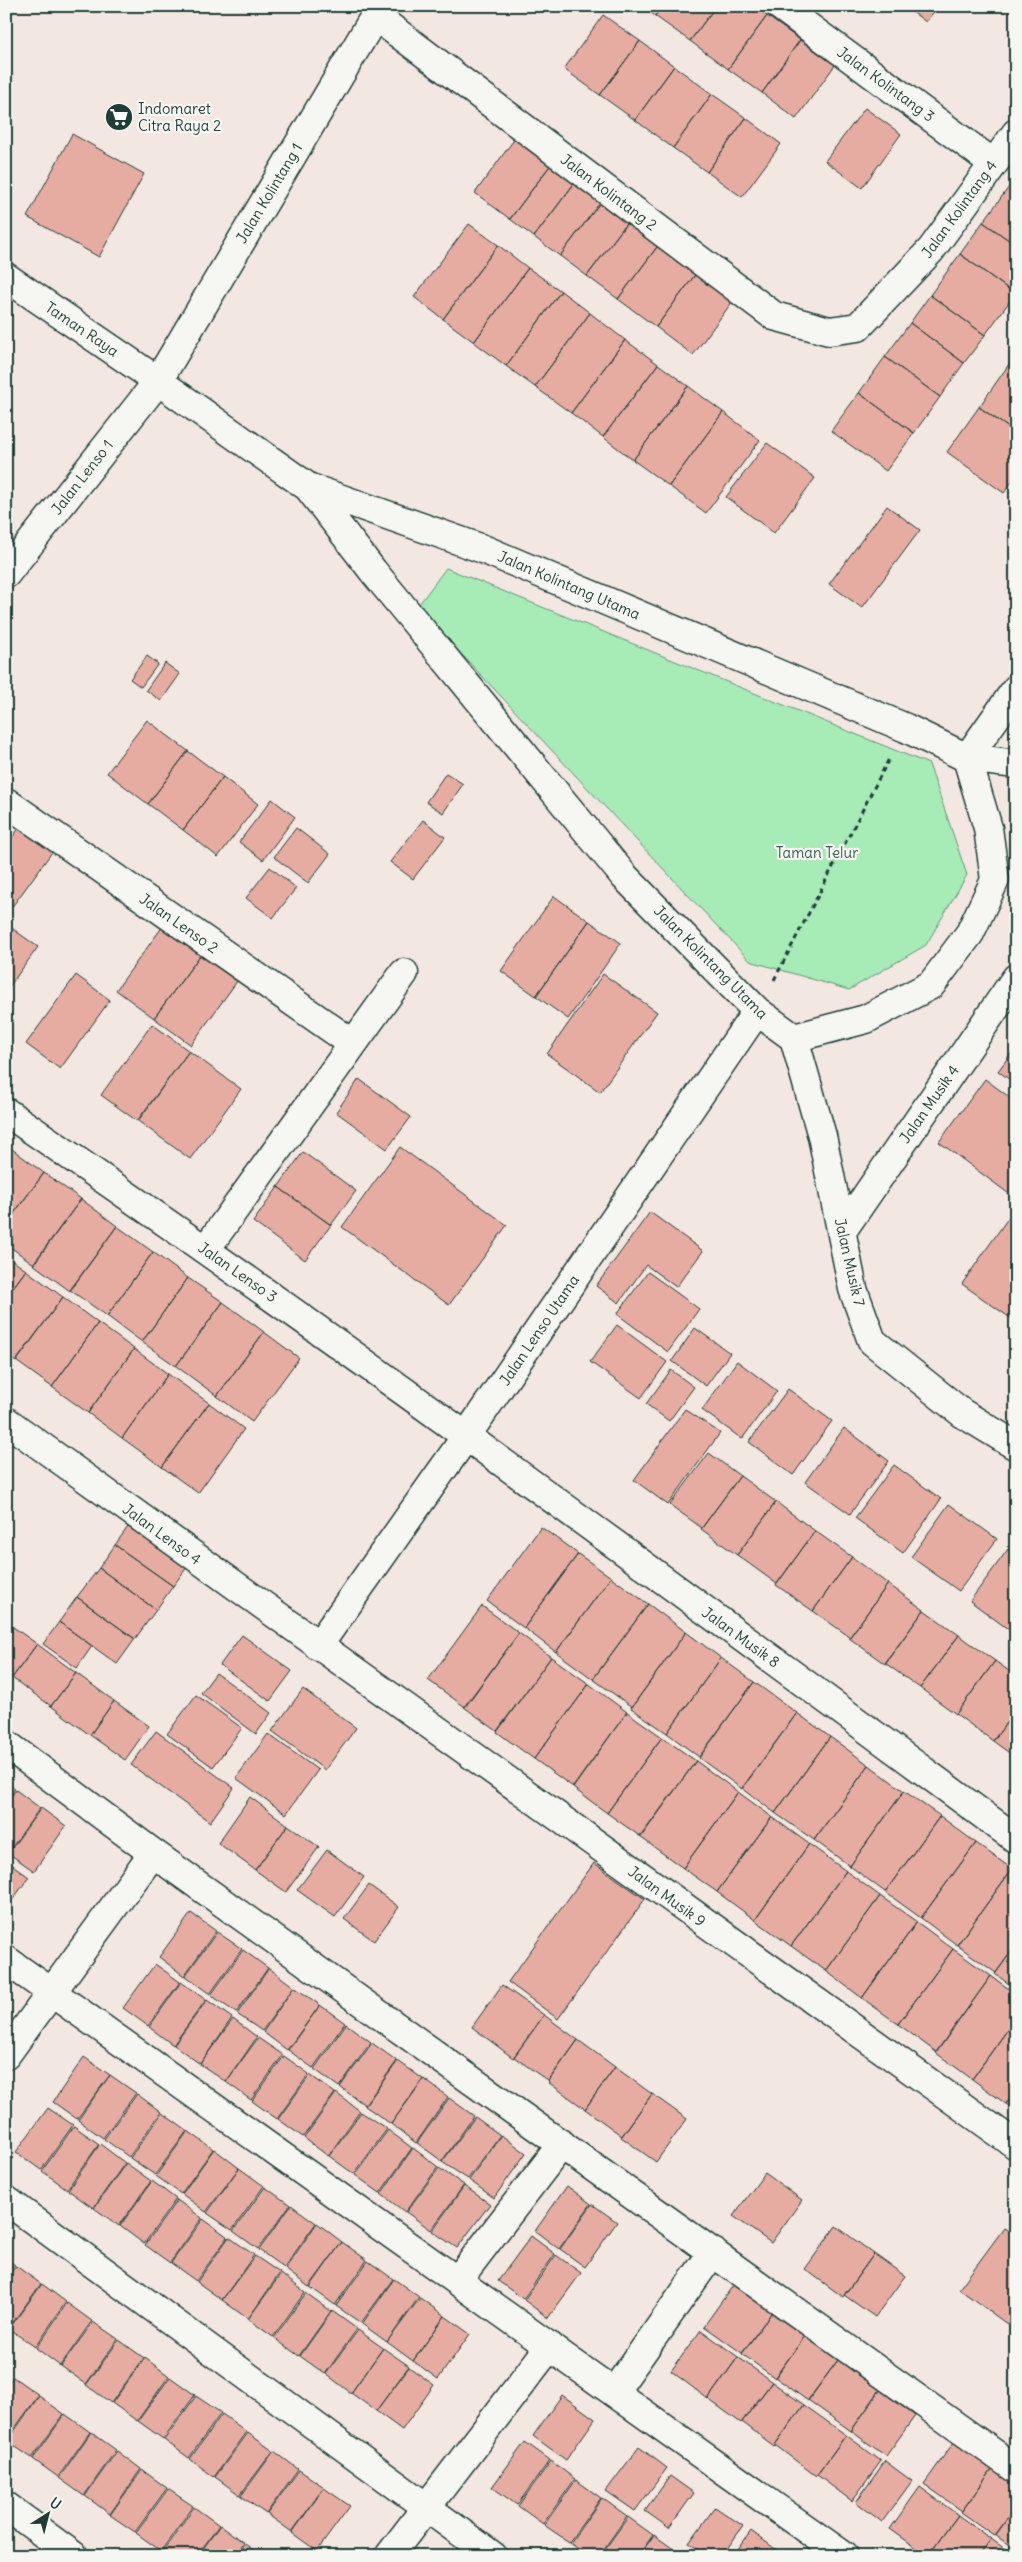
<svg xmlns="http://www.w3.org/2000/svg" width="1022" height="2562" font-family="Delius,sans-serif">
  <rect width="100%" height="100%" fill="#f3e7e2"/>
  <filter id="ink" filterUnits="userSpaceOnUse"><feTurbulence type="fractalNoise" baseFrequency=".02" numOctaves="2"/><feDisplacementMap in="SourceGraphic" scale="10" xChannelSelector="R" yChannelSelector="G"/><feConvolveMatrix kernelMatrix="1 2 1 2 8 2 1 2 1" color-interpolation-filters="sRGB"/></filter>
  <g filter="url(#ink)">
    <!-- green -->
    <path fill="#a7ebb7" stroke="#639476" d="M446,568L929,764L967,875L926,945L849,990L750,961L417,607Z"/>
    <!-- building -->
    <path fill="#e6aca2" stroke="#1f3d34" d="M642,6H662L655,16Z
      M662,6H716L690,41L655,16Z
      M716,6H754L767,16L728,69L690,41Z
      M904,6H938L926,22Z
      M603,15L640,41L600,95L564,69Z
      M767,16L800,40L762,93L728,69Z
      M800,40L835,65L796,119L762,93Z
      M640,41L674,66L635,120L600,95Z
      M674,66L712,94L673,148L635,120Z
      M712,94L746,118L707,172L673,148Z
      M865,108L901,134L862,188L825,161Z
      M746,118L781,144L742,197L707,172Z
      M72,134L144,174L99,257L27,217Z
      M516,137L552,163L510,219L475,193Z
      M552,163L576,181L534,237L510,219Z
      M576,181L602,200L560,256L534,237Z
      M1012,183L1016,186V245L983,222Z
      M602,200L629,220L587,276L560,256Z
      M629,220L660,243L618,299L587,276Z
      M983,222L1016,245L1015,294L960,254Z
      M469,224L498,245L443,319L414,297Z
      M660,243L698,271L656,327L618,299Z
      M498,245L528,268L474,342L443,319Z
      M960,254L1015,294L985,335L930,295Z
      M528,268L561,291L506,366L474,342Z
      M698,271L735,298L693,355L656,327Z
      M561,291L590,313L535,387L506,366Z
      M930,295L985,335L964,363L910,323Z
      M590,313L625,340L571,413L535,387Z
      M910,323L964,363L940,397L885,357Z
      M625,340L658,364L603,437L571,413Z
      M885,357L940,397L914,433L859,393Z
      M1012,360L1016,363V433L979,407Z
      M658,364L688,386L633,460L603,437Z
      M688,386L723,412L669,486L633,460Z
      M859,393L914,433L886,471L831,431Z
      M979,407L1016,433V476L1004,493L947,452Z
      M723,412L760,440L706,513L669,486Z
      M767,443L815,478L774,533L726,497Z
      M887,506L920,530L862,608L829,584Z
      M147,656L158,664L141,687L130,679Z
      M165,663L180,674L161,701L146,690Z
      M147,720L188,751L148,804L107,773Z
      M188,751L223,777L183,830L148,804Z
      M446,773L463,784L443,813L426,802Z
      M223,777L258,804L218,857L183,830Z
      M272,799L295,817L263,860L239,842Z
      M423,820L445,837L413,879L390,862Z
      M22,824L55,848L6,915V846Z
      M296,828L330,854L308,883L274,857Z
      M270,867L296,888L273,918L246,898Z
      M554,896L589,921L536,996L501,971Z
      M589,921L621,943L568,1019L536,996Z
      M166,922L204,950L154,1018L116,990Z
      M6,924L38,947L6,991Z
      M204,950L240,977L191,1045L154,1018Z
      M603,974L657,1012L600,1092L547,1054Z
      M76,975L110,1000L60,1069L26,1044Z
      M152,1024L189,1051L137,1121L101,1095Z
      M1016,1047V1084L998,1071Z
      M189,1051L241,1089L190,1159L138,1121Z
      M359,1079L411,1117L387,1149L336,1112Z
      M985,1079L1016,1102V1199L939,1142Z
      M8,1146L44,1173L6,1224V1148Z
      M400,1147L507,1225L449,1305L342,1227Z
      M303,1152L356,1191L331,1225L278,1187Z
      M44,1173L81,1199L34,1264L6,1244V1224Z
      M278,1187L331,1225L305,1260L253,1222Z
      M81,1199L117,1226L70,1291L33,1264Z
      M1013,1211L1016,1213V1322L962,1284Z
      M650,1212L703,1251L676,1287L646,1265L619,1303L596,1286Z
      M117,1226L153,1252L107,1316L70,1290Z
      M153,1252L188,1278L142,1342L107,1316Z
      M6,1256L26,1270L6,1297Z
      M26,1270L63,1297L16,1362L6,1355V1297Z
      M648,1272L699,1309L668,1352L617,1314Z
      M188,1278L223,1302L176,1366L142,1342Z
      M63,1297L98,1323L52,1387L16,1361Z
      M223,1302L264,1332L217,1396L176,1366Z
      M98,1323L134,1349L88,1413L52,1387Z
      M617,1325L667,1362L641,1398L590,1362Z
      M695,1328L730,1353L706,1386L672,1361Z
      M264,1332L299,1358L252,1422L217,1396Z
      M134,1349L168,1374L122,1438L88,1413Z
      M737,1361L777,1391L742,1439L702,1410Z
      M671,1370L694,1387L669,1421L646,1404Z
      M168,1374L209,1403L162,1467L122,1438Z
      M788,1389L832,1421L793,1475L749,1442Z
      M209,1403L244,1429L198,1493L162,1467Z
      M685,1409L720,1433L668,1505L634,1480Z
      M844,1428L889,1461L850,1514L805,1482Z
      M709,1453L740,1476L702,1528L670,1505Z
      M894,1465L941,1499L903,1553L855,1518Z
      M740,1476L776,1502L737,1555L701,1529Z
      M776,1502L815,1531L777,1584L737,1555Z
      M949,1504L997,1539L959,1591L911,1557Z
      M135,1517L193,1559L173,1586L115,1545Z
      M541,1527L578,1554L524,1628L487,1601Z
      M815,1531L852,1557L813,1611L776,1585Z
      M115,1545L173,1586L156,1610L99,1568Z
      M1008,1549L1016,1555V1635L970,1601Z
      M578,1554L611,1577L556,1652L524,1628Z
      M852,1557L888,1584L850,1637L813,1611Z
      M99,1568L156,1610L135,1639L77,1597Z
      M611,1577L648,1604L593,1679L556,1652Z
      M888,1584L924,1610L885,1664L849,1638Z
      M77,1597L135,1639L117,1664L59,1622Z
      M648,1604L686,1632L632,1707L593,1679Z
      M482,1606L519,1633L465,1707L428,1680Z
      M924,1610L959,1635L920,1688L885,1663Z
      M6,1622L37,1644L12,1678L6,1674Z
      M59,1622L92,1646L77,1668L43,1644Z
      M686,1632L721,1658L667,1733L631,1708Z
      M519,1633L551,1657L497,1731L464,1707Z
      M242,1635L292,1671L270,1701L220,1665Z
      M959,1635L995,1661L956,1714L920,1688Z
      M37,1644L76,1673L51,1706L12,1678Z
      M551,1657L589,1684L534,1759L497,1732Z
      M721,1658L754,1682L699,1757L667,1733Z
      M995,1661L1016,1676V1710L993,1741L956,1714Z
      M76,1673L114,1701L90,1735L51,1706Z
      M216,1673L271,1713L256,1734L201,1693Z
      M754,1682L797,1713L742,1789L699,1758Z
      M589,1684L627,1712L573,1787L534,1759Z
      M303,1689L356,1728L325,1770L272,1731Z
      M196,1695L242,1728L213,1767L167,1734Z
      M114,1701L149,1726L125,1760L90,1735Z
      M1016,1710V1758L993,1741Z
      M627,1712L662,1737L607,1813L573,1788Z
      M797,1713L830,1737L775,1813L742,1788Z
      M156,1731L234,1788L210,1822L131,1765Z
      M268,1734L318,1770L286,1814L236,1778Z
      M662,1737L696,1761L641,1837L607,1813Z
      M830,1737L869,1765L814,1840L775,1813Z
      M696,1761L738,1792L683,1868L640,1837Z
      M869,1765L904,1791L850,1866L814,1840Z
      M6,1783L15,1789L6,1801Z
      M16,1790L40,1808L8,1853L6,1803Z
      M904,1791L940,1816L885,1892L850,1866Z
      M738,1792L772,1817L717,1892L683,1868Z
      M250,1797L288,1825L255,1870L218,1843Z
      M41,1808L66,1826L34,1871L8,1853Z
      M940,1816L976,1843L921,1918L885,1892Z
      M772,1817L809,1844L755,1920L717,1892Z
      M288,1825L319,1847L286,1892L255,1870Z
      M976,1843L1012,1869L957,1945L921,1918Z
      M809,1844L846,1871L791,1946L755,1920Z
      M327,1850L364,1877L335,1917L297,1890Z
      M6,1860L29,1877L6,1909Z
      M594,1863L645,1899L558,2019L508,1982Z
      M1012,1869L1016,1872V1945L996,1973L957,1945Z
      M846,1871L880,1896L826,1971L791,1946Z
      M369,1885L399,1907L374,1941L344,1919Z
      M880,1896L917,1922L862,1998L826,1971Z
      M191,1913L216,1931L184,1976L159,1957Z
      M917,1922L953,1949L898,2024L862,1998Z
      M217,1932L242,1949L210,1994L185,1976Z
      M1016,1945V1989L995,1974Z
      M953,1949L991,1976L936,2052L898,2024Z
      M243,1950L268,1968L236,2013L211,1995Z
      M155,1964L180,1982L148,2026L123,2008Z
      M269,1968L294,1987L262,2031L237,2014Z
      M991,1976L1016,1994V2018L972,2079L936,2053Z
      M181,1982L206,2000L173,2045L149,2027Z
      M502,1985L544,2015L513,2058L472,2027Z
      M294,1987L320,2005L287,2050L263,2032Z
      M207,2000L232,2018L200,2064L174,2045Z
      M320,2005L345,2023L313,2068L288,2050Z
      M544,2015L578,2040L548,2081L514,2057Z
      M1016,2018V2091L1006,2104L972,2079Z
      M233,2019L257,2037L226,2082L200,2064Z
      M346,2024L371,2042L339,2087L314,2069Z
      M258,2038L283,2055L251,2100L226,2082Z
      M578,2040L615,2067L585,2109L548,2082Z
      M372,2043L397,2061L365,2105L340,2087Z
      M284,2056L309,2074L277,2119L252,2101Z
      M84,2057L110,2075L77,2119L53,2102Z
      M398,2061L423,2079L391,2124L365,2106Z
      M615,2067L652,2094L622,2136L585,2109Z
      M110,2075L136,2093L103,2138L78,2120Z
      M310,2075L335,2093L303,2137L278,2119Z
      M424,2079L448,2097L416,2143L391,2124Z
      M1016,2091V2111L1006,2104Z
      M336,2093L360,2111L328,2156L304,2138Z
      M137,2094L161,2112L129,2157L104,2139Z
      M652,2094L687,2119L656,2162L621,2137Z
      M449,2098L474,2116L442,2161L417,2143Z
      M48,2108L73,2125L41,2170L16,2152Z
      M361,2112L387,2129L354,2174L329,2156Z
      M162,2113L187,2131L155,2175L130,2158Z
      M475,2117L500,2135L468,2179L442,2162Z
      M74,2126L99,2144L67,2189L42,2171Z
      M388,2130L412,2148L380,2193L355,2175Z
      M188,2131L213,2149L181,2194L156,2176Z
      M501,2135L526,2153L494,2198L469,2180Z
      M100,2144L125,2163L93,2208L68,2190Z
      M413,2148L438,2167L405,2212L381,2194Z
      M214,2149L239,2168L206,2212L182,2194Z
      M126,2163L151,2181L119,2226L94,2208Z
      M239,2168L264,2186L232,2230L207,2213Z
      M439,2168L464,2185L431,2230L406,2212Z
      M765,2173L802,2200L771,2243L733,2216Z
      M152,2181L176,2199L144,2244L120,2226Z
      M464,2186L490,2204L457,2248L432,2231Z
      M567,2186L591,2204L559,2249L535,2231Z
      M265,2187L290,2205L258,2249L233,2231Z
      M177,2200L202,2218L170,2263L145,2245Z
      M592,2204L617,2222L585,2267L560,2249Z
      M291,2205L316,2223L284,2268L259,2250Z
      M203,2219L228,2237L196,2281L171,2263Z
      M317,2223L342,2242L309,2287L285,2269Z
      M836,2226L874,2254L843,2297L805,2269Z
      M1004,2228L1016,2236V2313L1007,2324L959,2289Z
      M531,2236L555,2254L523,2299L498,2281Z
      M229,2237L254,2255L222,2300L197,2282Z
      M342,2242L367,2260L335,2305L310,2287Z
      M874,2254L905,2276L875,2317L844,2295Z
      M556,2255L581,2273L548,2318L524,2300Z
      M255,2256L280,2273L248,2319L222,2300Z
      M6,2259L15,2265L6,2277Z
      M368,2261L393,2279L361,2323L336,2306Z
      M16,2266L41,2284L8,2329L6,2327V2279Z
      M281,2274L305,2292L273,2337L248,2319Z
      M394,2279L419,2297L387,2342L362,2324Z
      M42,2284L66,2302L35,2347L9,2329Z
      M734,2284L772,2312L742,2353L704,2326Z
      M306,2293L331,2311L299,2356L274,2338Z
      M420,2298L445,2316L413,2361L387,2342Z
      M67,2303L92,2321L60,2366L36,2348Z
      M332,2311L357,2329L325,2374L300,2356Z
      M772,2312L805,2336L775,2378L742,2354Z
      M445,2316L470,2334L438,2379L413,2361Z
      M93,2322L118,2339L86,2384L61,2366Z
      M358,2330L383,2348L351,2393L326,2374Z
      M701,2330L738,2357L708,2399L671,2371Z
      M805,2336L838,2360L808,2401L775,2377Z
      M119,2340L144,2358L111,2403L86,2385Z
      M383,2348L409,2366L376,2411L351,2393Z
      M738,2357L772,2382L741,2423L708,2399Z
      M145,2358L169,2376L137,2421L112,2403Z
      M838,2360L880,2390L851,2431L808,2400Z
      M409,2367L434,2385L402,2430L376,2411Z
      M13,2377L39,2395L6,2440V2387Z
      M170,2377L195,2395L163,2439L138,2421Z
      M772,2382L804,2405L774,2446L742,2422Z
      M880,2390L915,2416L886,2456L851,2431Z
      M562,2395L595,2419L566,2460L533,2436Z
      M39,2396L64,2414L32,2458L7,2441Z
      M196,2396L221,2413L189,2458L164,2440Z
      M804,2405L846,2435L816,2476L775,2445Z
      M65,2414L90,2432L58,2477L33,2459Z
      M222,2414L247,2432L214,2477L190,2459Z
      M91,2432L116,2450L84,2496L59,2478Z
      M248,2433L273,2451L240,2495L215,2477Z
      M846,2435L881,2461L852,2501L817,2475Z
      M525,2442L550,2460L517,2505L492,2487Z
      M954,2442L992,2470L962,2511L924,2484Z
      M639,2447L667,2468L635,2511L606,2491Z
      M117,2451L141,2469L110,2514L85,2496Z
      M274,2451L298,2469L266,2514L241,2496Z
      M551,2461L575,2479L543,2524L518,2506Z
      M885,2461L912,2481L882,2522L856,2502Z
      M142,2470L167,2488L135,2532L110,2515Z
      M299,2470L324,2487L292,2532L267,2514Z
      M992,2470L1016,2487V2507L995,2536L961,2512Z
      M670,2476L694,2493L669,2528L645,2511Z
      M576,2480L601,2498L569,2542L544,2525Z
      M920,2487L958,2515L928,2556L890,2529Z
      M324,2488L350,2506L317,2551L292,2533Z
      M168,2489L193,2506L161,2551L136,2533Z
      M602,2498L627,2516L599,2556H588L570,2543Z
      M194,2507L219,2525L197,2556H167L162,2552Z
      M715,2507L743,2526L722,2556H707L689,2543Z
      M1016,2507V2550L995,2535Z
      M958,2515L991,2539L979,2556H928Z
      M628,2517L653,2535L638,2556H600Z
      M220,2525L244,2543L236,2556H198Z
      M751,2531L778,2551L775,2556H733Z
      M654,2535L679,2553L677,2556H639Z
      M991,2539L1015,2556H979Z
      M245,2544L262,2556H237Z"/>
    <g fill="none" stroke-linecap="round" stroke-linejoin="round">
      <defs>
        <path id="minor" d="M780,6L993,163
          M375,16L774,316L829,331L858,327L931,250L1016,133
          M6,277L158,381L308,487L483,549L906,728L967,758L1016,764
          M308,487L373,571L624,876L757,1011L794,1038L866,1019L931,985L970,933L995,880L988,828L967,758
          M6,574L158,381L381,6
          M967,758L1016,689
          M6,802L352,1043
          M794,1038L822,1136L853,1289L872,1341L962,1413L1016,1446
          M6,1112C349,1346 682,1593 1016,1839
          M842,1231L1016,978
          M206,1249L404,973
          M6,1421L1016,2145
          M318,1646L467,1435L757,1011
          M6,1744L153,1853L1016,2469
          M6,1960L844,2556
          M6,2055L153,1853
          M6,2200L493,2556
          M457,2281L562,2144
          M614,2392L713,2252
          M6,2506L74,2556
          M389,2556L550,2346"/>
      </defs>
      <!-- minor casing -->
      <use href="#minor" stroke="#1f3d34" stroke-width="31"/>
      <!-- path -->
      <path stroke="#1f3d34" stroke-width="3" stroke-dasharray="5 4" stroke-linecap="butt" d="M774,980L890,757"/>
      <!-- minor -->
      <use href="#minor" stroke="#f6f6f2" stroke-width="28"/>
    </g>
  </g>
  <!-- icons -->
  <defs>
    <symbol id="supermarket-disc" viewBox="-11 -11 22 22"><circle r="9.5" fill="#1f3d34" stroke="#f6f6f2"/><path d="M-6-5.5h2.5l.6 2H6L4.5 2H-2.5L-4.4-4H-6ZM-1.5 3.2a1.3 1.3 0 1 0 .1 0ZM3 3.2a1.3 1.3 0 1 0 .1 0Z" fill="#fff"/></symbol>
  </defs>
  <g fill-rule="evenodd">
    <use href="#supermarket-disc" x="103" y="101" width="32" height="32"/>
  </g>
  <g text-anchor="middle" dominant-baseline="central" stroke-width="4.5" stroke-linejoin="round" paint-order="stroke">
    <!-- street labels -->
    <g font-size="15" fill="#1f3d34" stroke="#f6f6f2">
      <text transform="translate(886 84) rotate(36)">Jalan Kolintang 3</text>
      <text transform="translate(609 192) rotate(37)">Jalan Kolintang 2</text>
      <text transform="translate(269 193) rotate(-59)">Jalan Kolintang 1</text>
      <text transform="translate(959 209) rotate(-54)">Jalan Kolintang 4</text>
      <text transform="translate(82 329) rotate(34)">Taman Raya</text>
      <text transform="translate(82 477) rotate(-52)">Jalan Lenso 1</text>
      <text transform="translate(569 585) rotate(23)">Jalan Kolintang Utama</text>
      <text transform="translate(179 923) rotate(35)">Jalan Lenso 2</text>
      <text transform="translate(711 962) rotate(45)">Jalan Kolintang Utama</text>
      <text transform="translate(929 1104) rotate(-55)">Jalan Musik 4</text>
      <text transform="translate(850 1262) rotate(77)">Jalan Musik 7</text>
      <text transform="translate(238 1272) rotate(35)">Jalan Lenso 3</text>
      <text transform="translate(539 1330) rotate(-56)">Jalan Lenso Utama</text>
      <text transform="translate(162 1534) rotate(36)">Jalan Lenso 4</text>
      <text transform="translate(741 1637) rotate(36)">Jalan Musik 8</text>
      <text transform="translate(667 1896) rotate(36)">Jalan Musik 9</text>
    </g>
    <!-- poi labels -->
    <g font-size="15" fill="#1f3d34" stroke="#f6f6f2" text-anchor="start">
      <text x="138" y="108">Indomaret<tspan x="138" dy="17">Citra Raya 2</tspan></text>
    </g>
    <!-- park labels -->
    <g font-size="15" fill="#3a604e" stroke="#f6f6f2">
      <text x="817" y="852">Taman Telur</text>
    </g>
  </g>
  <!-- margin -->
  <rect width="1022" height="2562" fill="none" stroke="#f6f6f2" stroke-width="25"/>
  <rect x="12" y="12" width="997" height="2537" fill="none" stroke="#1f3d34" stroke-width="2" filter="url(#ink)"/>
  <!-- north arrow -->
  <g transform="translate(48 2514) rotate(36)" stroke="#f6f6f2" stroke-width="4" paint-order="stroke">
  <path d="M0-4L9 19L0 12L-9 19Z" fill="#1f3d34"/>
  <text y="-8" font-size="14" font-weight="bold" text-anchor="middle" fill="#1f3d34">U</text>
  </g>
</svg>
